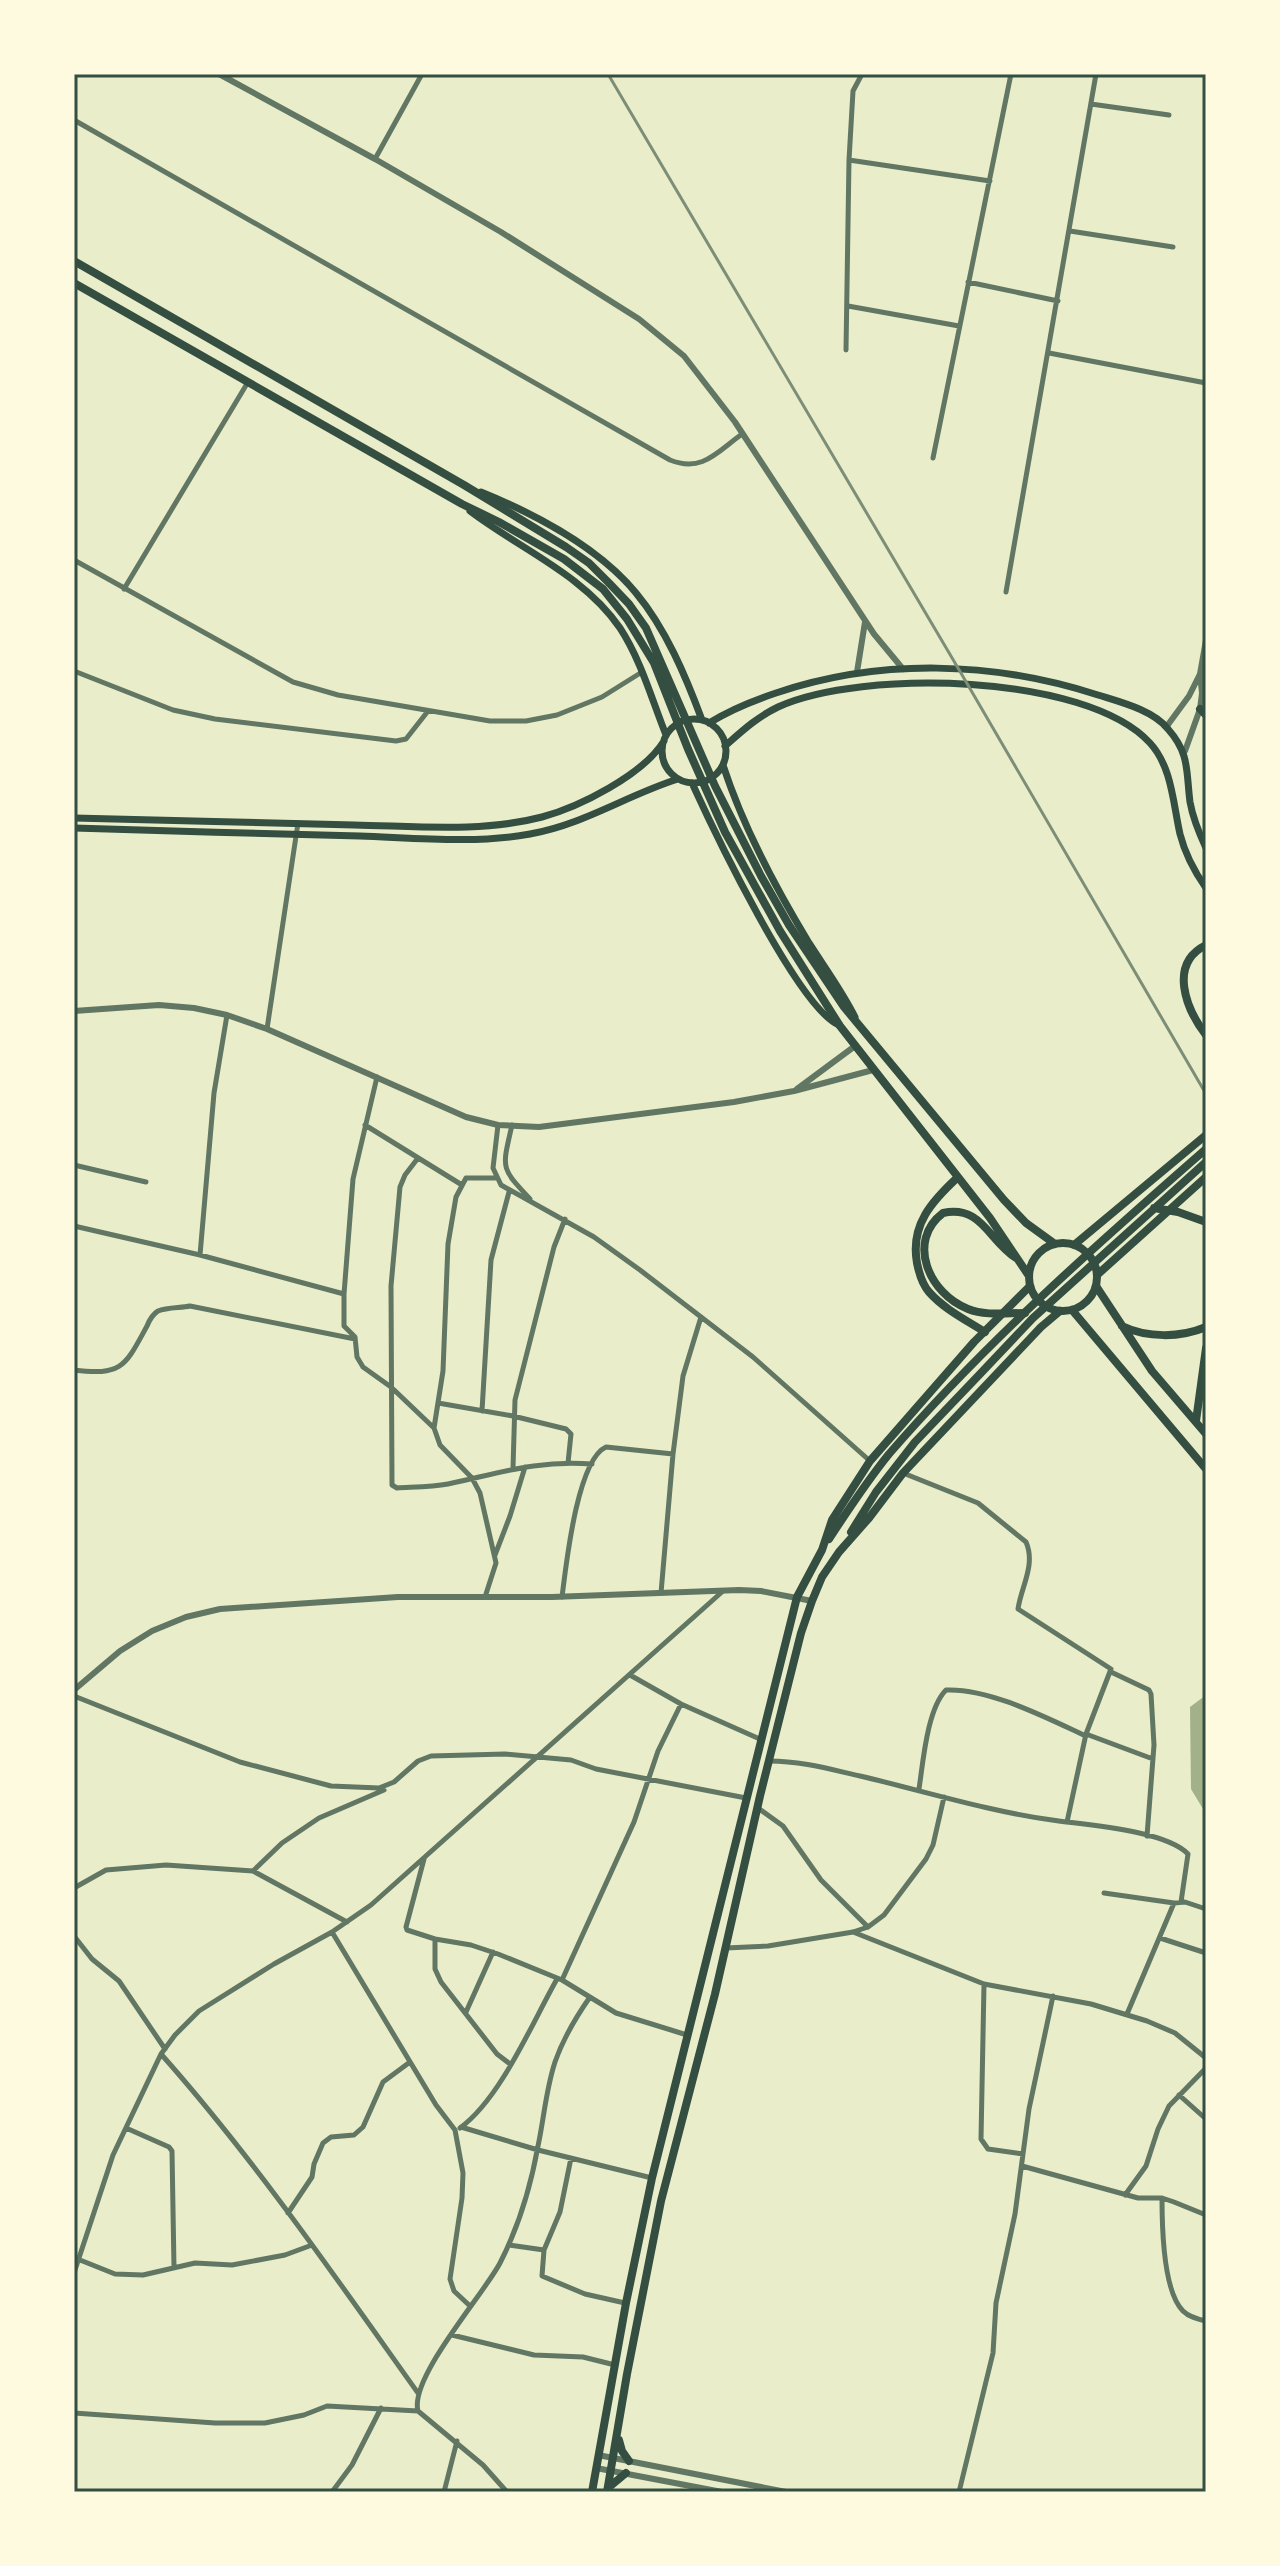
<svg xmlns="http://www.w3.org/2000/svg" width="1280" height="2566" font-family="'Nunito Sans',sans-serif">
  <rect width="100%" height="100%" fill="#e9edc9"/>
  <!-- water -->
  <path fill="#a3b18a" d="M1206,1695V1814L1191,1789L1190,1707Z"/>
  <g fill="none" stroke-linecap="round" stroke-linejoin="round">
    <!-- minor -->
    <path stroke="#617663" stroke-width="5" d="M1091,104L1169,115
      M74,120L670,460C702,473 717,452 742,434
      M375,159L422,74
      M849,160L990,181
      M1070,231L1173,247
      M968,282L1058,301
      M848,306L959,326
      M846,350L849,160L853,91L862,74
      M1049,353L1206,383
      M933,458L1011,74
      M74,560L293,682L338,695L490,721H526L557,715L602,697L642,672
      M124,589L248,382
      M1006,592L1096,74
      M74,671L173,710L215,719L396,741L406,739L428,711
      M267,1029L298,823
      M377,1077L353,1179L344,1294V1326L355,1337L357,1357L363,1367L391,1387L434,1428
      M365,1125L462,1185
      M498,1125L493,1168L501,1185L594,1237L640,1270L753,1357L870,1461
      M512,1125C502,1169 500,1167 530,1199
      M418,1158L405,1175L400,1187L391,1286L392,1485L397,1488C414,1487 432,1487 448,1484C501,1473 535,1460 592,1464
      M74,1165L146,1182
      M74,1226L200,1255L344,1294
      M200,1255L214,1093L227,1015
      M74,1370C123,1376 125,1366 147,1326C149,1321 153,1314 158,1311C167,1307 181,1308 190,1306L355,1339
      M438,1403L513,1416L566,1429L571,1434L568,1463
      M482,1411L491,1260L509,1192
      M513,1468L515,1400L554,1247L565,1219
      M903,1473L978,1503L1026,1542C1036,1565 1021,1587 1018,1609L1111,1669L1086,1734L1067,1822
      M495,1555L510,1516L525,1467
      M661,1593L673,1454L683,1376L701,1317
      M485,1597L496,1563L480,1493L472,1478L440,1445L434,1428L443,1371L448,1244L456,1197L466,1178H496
      M562,1597C566,1566 577,1460 606,1447L673,1454
      M1111,1672L1149,1690L1151,1694L1154,1745L1147,1836
      M630,1675L681,1704L762,1740
      M74,1696L240,1762L331,1786L379,1788L394,1782L418,1761L431,1756L505,1754L571,1760L596,1769L746,1798
      M1086,1734L1153,1759
      M769,1761C801,1761 829,1769 860,1776C924,1791 987,1811 1052,1820C1085,1825 1165,1830 1188,1854L1181,1902
      M919,1789C923,1763 927,1709 946,1690C989,1688 1047,1718 1086,1736
      M758,1808L783,1826L821,1880L868,1927
      M424,1859L406,1927L407,1930L435,1939L471,1945L498,1954L562,1980L616,2013L687,2035
      M253,1871L282,1843L319,1818L384,1790
      M74,1888L106,1870L166,1865L253,1871L347,1922
      M1104,1893L1174,1903L1185,1902L1206,1909
      M332,1932L436,2105L455,2130L463,2173L462,2198L450,2279L454,2291L470,2306
      M853,1932L984,1984L1091,2004L1147,2021L1175,2033L1206,2058
      M74,1936L92,1959L119,1981L165,2049
      M1160,1938L1206,1953
      M435,1939V1969L441,1982L497,2054L510,2064
      M726,1948L768,1946L853,1932L868,1927L884,1915L926,1859L933,1845L944,1797
      M562,1980L634,1822L658,1751L681,1704
      M984,1984L981,2139L988,2149L1023,2154
      M466,2012L493,1952
      M1127,2014L1174,1903
      M161,2054C255,2160 336,2278 418,2393
      M1179,2095L1206,2119
      M461,2127L538,2150L652,2178
      M126,2128L169,2147L172,2151L174,2268
      M460,2128C501,2098 532,2023 557,1979
      M571,2158L560,2212L544,2250L542,2276L585,2294L625,2303
      M1022,2166L1138,2198H1162L1174,2202L1206,2215
      M1125,2195L1146,2166L1158,2129L1169,2106L1206,2068
      M1162,2198C1162,2226 1163,2291 1183,2311C1189,2317 1197,2319 1206,2321
      M288,2213L312,2177L314,2164L323,2143L331,2137L354,2135L363,2127L383,2082L410,2062
      M509,2245L544,2250
      M80,2260L115,2274L143,2275L195,2263L232,2265L285,2255L312,2245
      M74,2273L113,2155L161,2054L175,2035L199,2011L274,1964L332,1932L371,1905L723,1591
      M452,2335L534,2355L583,2357L615,2365
      M418,2411C409,2378 484,2294 500,2263C518,2228 531,2185 538,2146C544,2118 546,2089 555,2062C563,2039 576,2017 590,1997
      M74,2413L215,2423H265L304,2415L327,2406L418,2411L483,2465L507,2492
      M332,2492L352,2465L381,2408
      M444,2492L457,2441
      M959,2492L993,2353L996,2303L1015,2214L1029,2109L1053,1996"/>
    <!-- tertiary -->
    <path stroke="#617663" stroke-width="6" d="M219,74L375,159L501,232L639,319L684,356L735,422L874,634L903,669
      M857,672L865,622
      M1167,726L1189,696L1200,674
      M1185,751L1200,709L1202,693L1200,674L1206,640
      M74,1011L159,1005L194,1008L227,1015L267,1029L466,1117L498,1125L539,1127L734,1102L794,1091L873,1070
      M797,1089L855,1046
      M74,1690L120,1651L152,1631L186,1617L220,1609L398,1597H552L739,1590L761,1591L812,1601
      M598,2455L786,2492
      M596,2468L722,2492"/>
    <!-- secondary -->
    <path stroke="#344e41" stroke-width="7" d="M481,492C535,514 599,548 636,593C666,629 686,677 702,720
      M470,511C520,549 584,575 620,628C641,660 652,700 666,735
      M662 751a32 32 0 1 1 64 0a32 32 0 1 1-64 0Z
      M709,723C730,710 752,701 776,693C880,658 993,661 1098,695C1120,702 1153,710 1168,729C1190,754 1186,771 1190,802C1193,819 1199,833 1206,848
      M725,746C742,731 757,717 778,707C861,669 1086,673 1150,743C1172,767 1173,803 1180,834C1185,854 1194,871 1206,888
      M723,765C743,827 775,887 809,943C825,968 842,991 855,1017
      M692,783C713,829 798,1008 839,1025
      M74,818C167,820 261,823 354,825C415,826 481,833 542,817C579,807 643,775 664,741
      M74,828C169,831 265,834 360,836C416,838 475,844 530,834C585,824 627,795 678,779"/>
    <!-- primary -->
    <path stroke="#344e41" stroke-width="8" d="M1200,709L1206,715
      M1206,945C1168,964 1186,1009 1206,1035
      M1154,1208L1178,1212L1206,1222
      M1096,1286L1152,1371L1206,1434
      M1072,1310L1206,1469
      M1122,1326C1147,1338 1180,1338 1206,1327
      M1196,1421L1206,1348
      M851,1532L876,1492L915,1442L980,1374L1033,1318L1206,1162
      M829,1539C848,1510 867,1481 889,1454C985,1343 1096,1245 1206,1149
      M619,2440L622,2451L629,2461
      M608,2488L626,2473
      M592,2492L626,2303L652,2178L797,1597L822,1550L832,1520L870,1461L974,1342L1030,1286
      M607,2492L627,2374L661,2201L715,1994L760,1796L801,1633L812,1601L822,1577L839,1552L869,1518L903,1473L1041,1327L1060,1311"/>
    <!-- trunk -->
    <path stroke="#344e41" stroke-width="8" d="M74,261L464,485L566,547L589,563L609,583L629,604L646,628L715,786L761,876L789,925L844,1007L1004,1200L1026,1223L1055,1244
      M74,283L462,504L499,522L564,559L603,589L627,619L654,663L688,749L725,832L780,931L840,1026L990,1218L1029,1276
      M958,1177C932,1201 910,1225 917,1263C919,1273 922,1284 929,1292C944,1309 966,1320 985,1332
      M1029 1277a34 34 0 1 1 68 0a34 34 0 1 1-68 0Z
      M1074,1245L1206,1135
      M1016,1258C988,1240 982,1205 943,1213C906,1241 929,1294 968,1309C985,1316 1006,1313 1025,1313
      M1097,1275L1206,1177"/>
    <!-- rail -->
    <path stroke="#7c8e77" stroke-width="3" d="M608,74L958,668L1206,1094"/>
  </g>
  <!-- border -->
  <rect width="1280" height="2566" fill="none" stroke="#fefae0" stroke-width="152"/>
  <rect x="76" y="76" width="1128" height="2414" fill="none" stroke="#344e41" stroke-width="3"/>
</svg>
